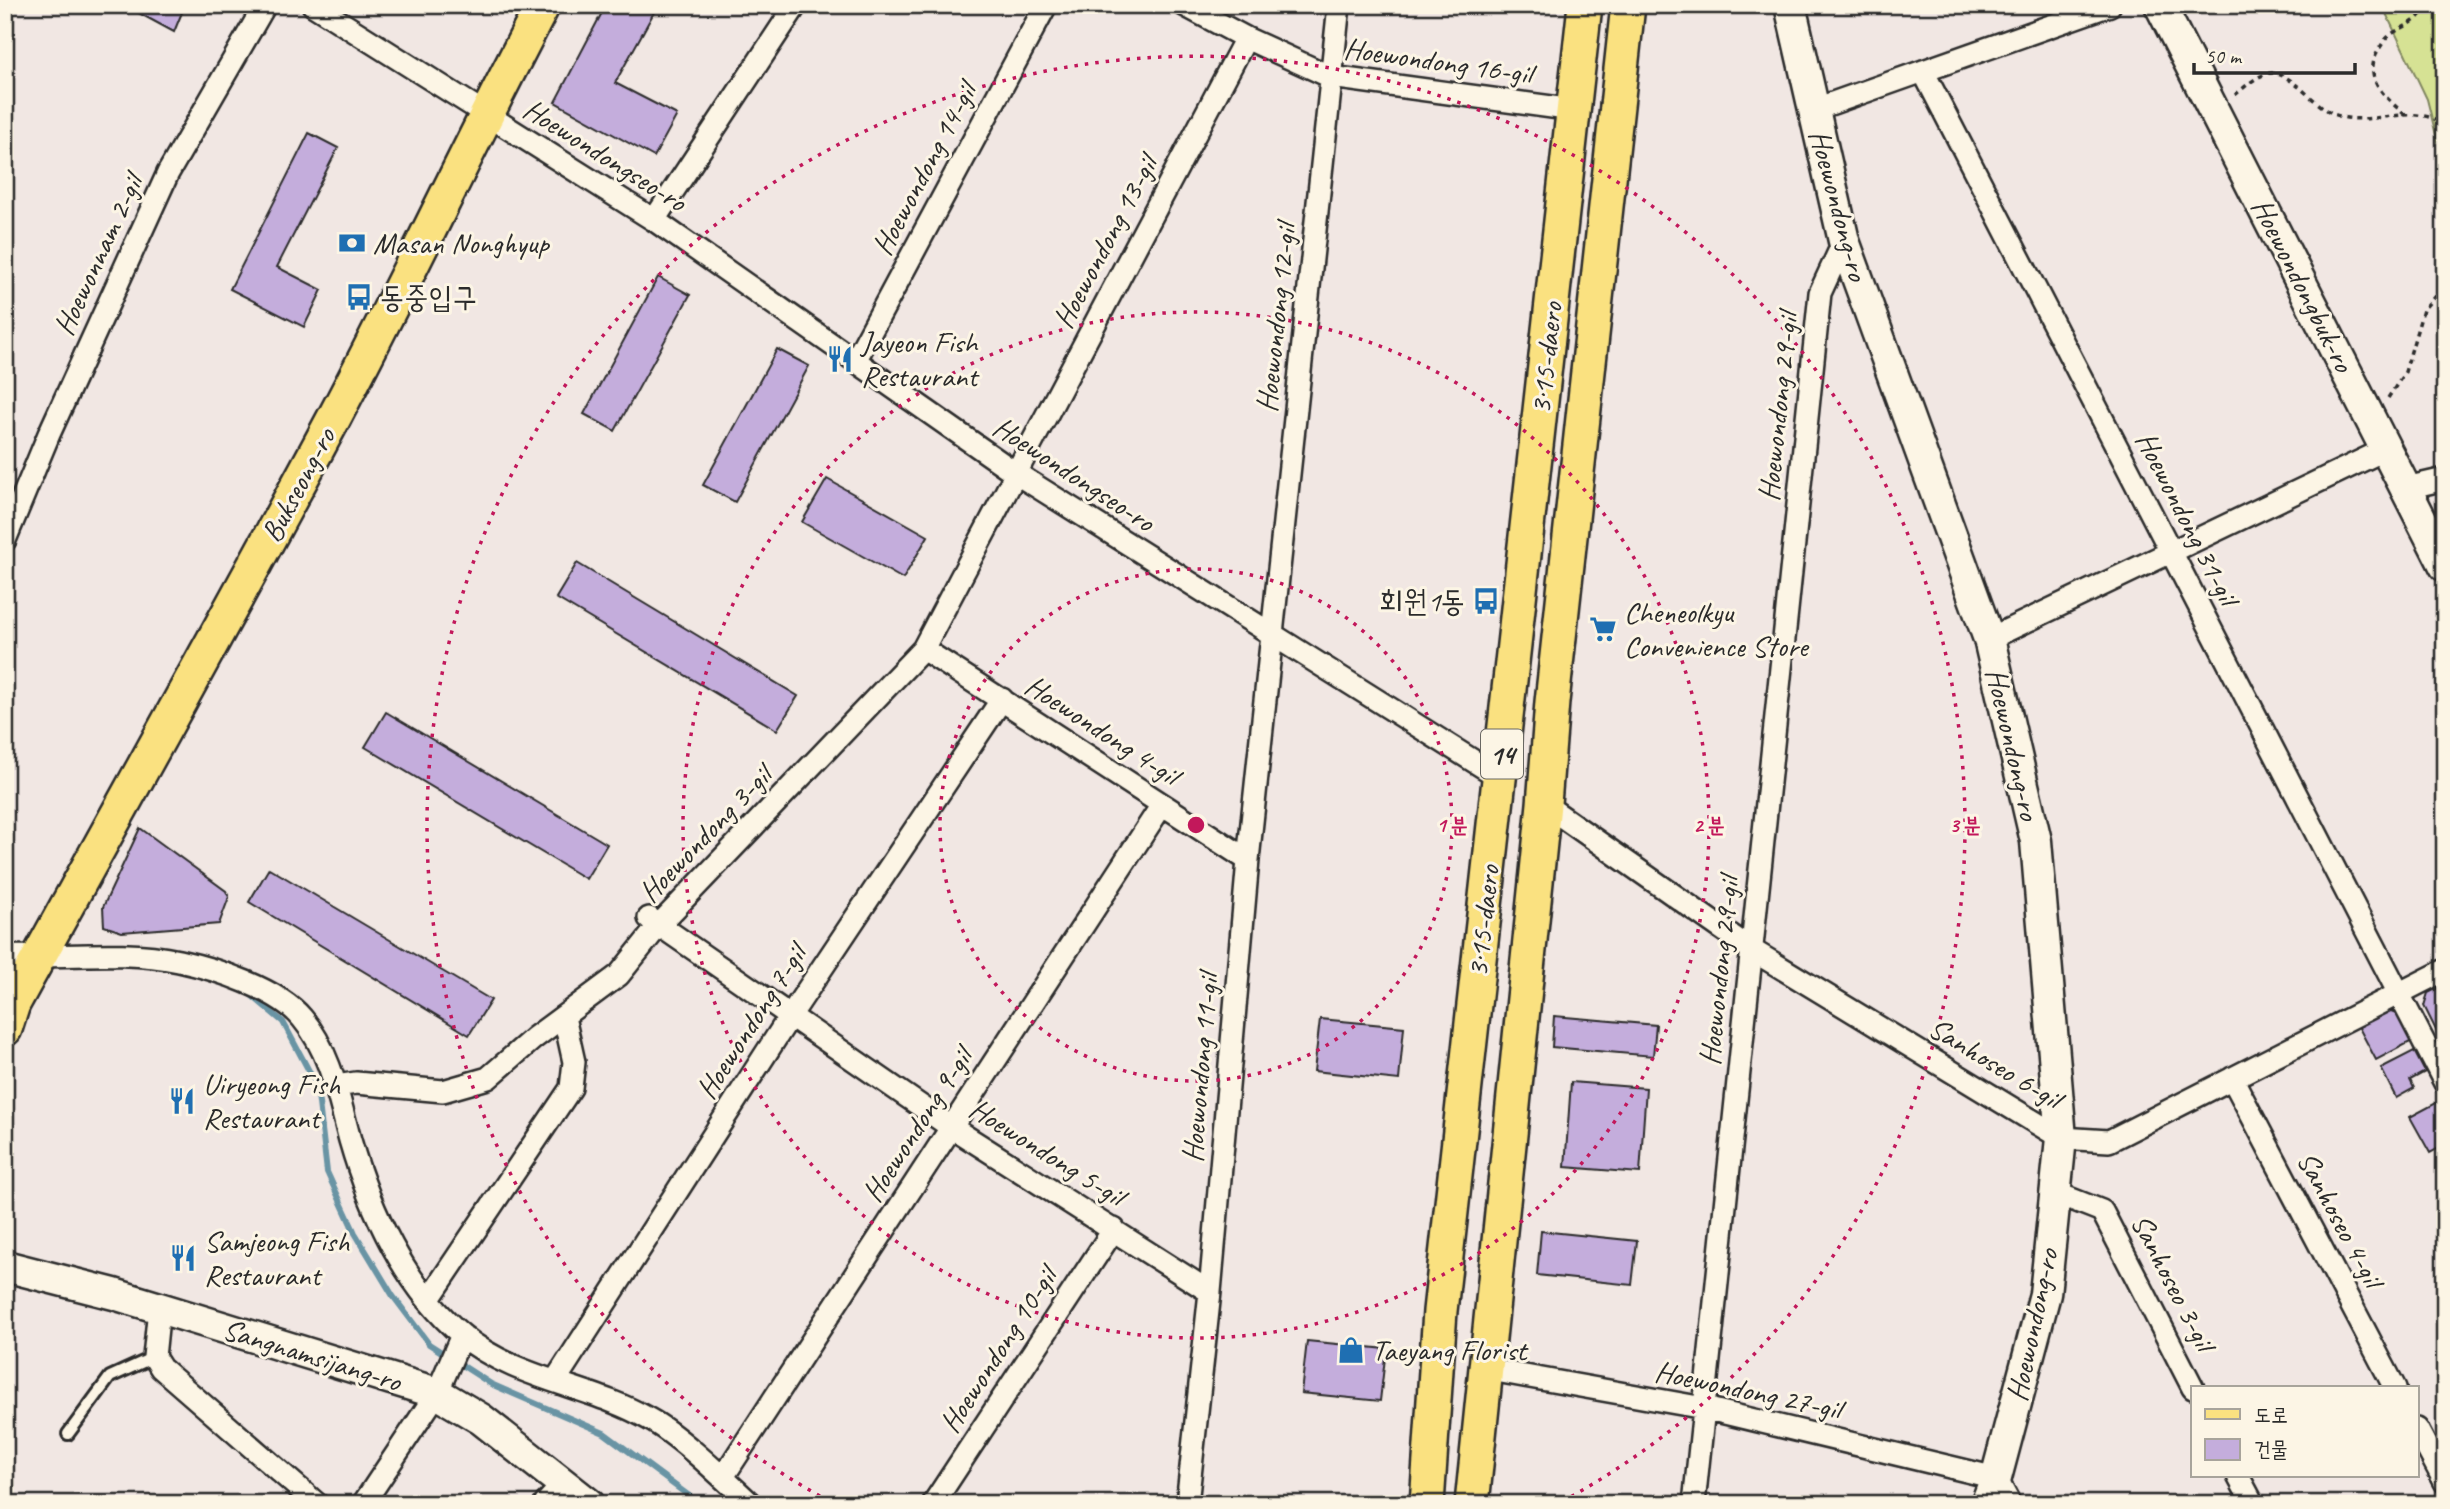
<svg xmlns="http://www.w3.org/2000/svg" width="2450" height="1509" font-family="Caveat,'Poor Story',sans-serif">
  <rect width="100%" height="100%" fill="#f1e7e3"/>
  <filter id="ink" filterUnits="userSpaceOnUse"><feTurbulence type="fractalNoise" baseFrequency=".0143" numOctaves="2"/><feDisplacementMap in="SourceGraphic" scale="14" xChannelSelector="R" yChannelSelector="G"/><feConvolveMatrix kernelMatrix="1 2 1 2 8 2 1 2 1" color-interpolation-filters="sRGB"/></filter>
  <g filter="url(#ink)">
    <!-- green -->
    <path fill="#d6e294" stroke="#808660" stroke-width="2" d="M2382,5H2445V171L2427,99Z"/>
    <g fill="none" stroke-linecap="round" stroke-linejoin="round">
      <!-- stream -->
      <path stroke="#6994a4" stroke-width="6" d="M250,994L283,1022L317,1086L327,1172L355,1233L393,1296L429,1344L491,1384L604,1433L700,1504"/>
    </g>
    <!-- building -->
    <path fill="#c4addc" stroke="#2b2b2b" stroke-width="2" d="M124,5H185L174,32Z
      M606,5H658L615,83L677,115L654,157L555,102Z
      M309,133L338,148L277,267L322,290L304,327L230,289Z
      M658,277L690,295L615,431L584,414Z
      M777,349L809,366L735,502L703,485Z
      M827,479L928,536L903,579L802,522Z
      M577,563L798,696L777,730L556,598Z
      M386,712L607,844L586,879L365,747Z
      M140,828L226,891L229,897L219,924L122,932L104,926L103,907Z
      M269,868L491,1000L469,1035L249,902Z
      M2442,986L2445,991L2443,1044L2424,1006L2428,993Z
      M2386,1009L2401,1015L2414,1040L2376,1060L2357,1024Z
      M1554,1016L1656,1025L1653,1056L1552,1047Z
      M1320,1019L1404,1027L1399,1080L1314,1071Z
      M2414,1051L2425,1072L2410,1080L2414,1088L2396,1098L2381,1068Z
      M1571,1082L1646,1088L1640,1173L1565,1167Z
      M2438,1102L2445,1113V1145L2430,1153L2410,1117Z
      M1541,1231L1637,1241L1632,1285L1537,1275Z
      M1307,1341L1386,1349L1380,1401L1301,1393Z"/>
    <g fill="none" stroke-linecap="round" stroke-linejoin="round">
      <defs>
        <path id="lane" d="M68,1434L110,1377L154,1357"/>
        <path id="street" d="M313,5L654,220L1017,474L1499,777
          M1184,5L1246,38L1331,77L1574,110
          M1923,71L2445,1083
          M1813,110L2110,5
          M654,220L796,5
          M855,361L1046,5
          M2406,488L2445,479
          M5,540L49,434L168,173L265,5
          M1989,639L2386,449
          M923,649L1248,860
          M1544,804L1752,950L2061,1138L2109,1141L2445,970
          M649,918L951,1127L1210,1292
          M5,956C62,958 123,949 179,961C216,969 278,989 302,1018C331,1052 339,1100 350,1140C370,1210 405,1287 462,1335C515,1380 590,1385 649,1419C680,1436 724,1479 751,1504
          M2232,1078L2395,1388
          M336,1086L356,1083L443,1091L488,1078L534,1038L619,975L659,925L923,649L1246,38
          M2056,1193L2102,1211L2193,1388
          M429,1299L571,1088L574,1062L564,1017
          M159,1308L154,1357L161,1368L317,1504
          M1485,1369L1704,1408L1996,1478L2010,1504
          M555,1381L790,1016L1002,699
          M2417,1429L2445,1482
          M2238,1476L2253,1504
          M723,1477L1162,805
          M363,1504L437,1393L462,1335
          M545,1504L564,1483
          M933,1504L1114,1229
          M1187,1504L1210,1292L1248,860L1339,5
          M1694,1504L1820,293L1844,241"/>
        <path id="secondary" d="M1790,5L1844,241L1989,639L2036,841L2061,1138L2045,1294L1996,1478L1986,1504
          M2160,5L2445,566
          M5,1266L114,1294L437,1393L481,1419L589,1504"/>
        <path id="primary" d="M5,1029L13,1004C120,808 230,613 335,416C407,280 471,141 543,5
          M1427,1504L1440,1311L1585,5
          M1472,1504L1544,804L1552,702L1628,5"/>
      </defs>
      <!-- lane casing -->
      <use href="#lane" stroke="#2b2b2b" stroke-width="16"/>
      <!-- street casing -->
      <use href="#street" stroke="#2b2b2b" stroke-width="26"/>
      <!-- secondary casing -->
      <use href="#secondary" stroke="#2b2b2b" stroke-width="35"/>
      <!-- primary casing -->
      <use href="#primary" stroke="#2b2b2b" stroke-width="38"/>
      <!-- path -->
      <path stroke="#2b2b2b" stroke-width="3.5" stroke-dasharray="5 5" stroke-linecap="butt" d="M2235,95C2245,87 2259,73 2272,73C2294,74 2316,109 2339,116C2371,127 2418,101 2445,126
        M2405,115C2388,99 2364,81 2376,55C2380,47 2385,38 2393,33C2408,24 2419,22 2426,5
        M2388,398L2405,372L2423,310L2445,284"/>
      <!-- lane -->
      <use href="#lane" stroke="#fcf5e5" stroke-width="10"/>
      <!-- street -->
      <use href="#street" stroke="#fcf5e5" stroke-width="21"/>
      <!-- secondary -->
      <use href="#secondary" stroke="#fcf5e5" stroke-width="30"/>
      <!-- primary -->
      <use href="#primary" stroke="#fae180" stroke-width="33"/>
    </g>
  </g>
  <!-- distance rings -->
  <g fill="none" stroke="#c2185b" stroke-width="3.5" stroke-dasharray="3.5 7">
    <circle cx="1196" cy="825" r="256"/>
    <circle cx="1196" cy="825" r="513"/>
    <path d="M829 1501A769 769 0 1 1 1563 1501"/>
  </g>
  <!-- icons -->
  <defs>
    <symbol id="bank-bare" viewBox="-9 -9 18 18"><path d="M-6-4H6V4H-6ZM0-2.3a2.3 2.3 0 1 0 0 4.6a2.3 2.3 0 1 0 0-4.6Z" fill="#1f6fb2" stroke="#fcf5e5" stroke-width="2.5" paint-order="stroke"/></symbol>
    <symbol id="bus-bare" viewBox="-9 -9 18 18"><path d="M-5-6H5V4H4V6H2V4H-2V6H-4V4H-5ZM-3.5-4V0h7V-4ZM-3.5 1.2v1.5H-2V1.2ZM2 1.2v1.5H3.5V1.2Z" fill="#1f6fb2" stroke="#fcf5e5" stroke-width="2.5" paint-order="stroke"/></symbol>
    <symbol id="restaurant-bare" viewBox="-9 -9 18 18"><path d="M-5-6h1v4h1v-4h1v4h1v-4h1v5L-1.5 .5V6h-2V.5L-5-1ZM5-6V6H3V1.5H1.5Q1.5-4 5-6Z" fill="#1f6fb2" stroke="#fcf5e5" stroke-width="2.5" paint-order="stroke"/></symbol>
    <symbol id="supermarket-bare" viewBox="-9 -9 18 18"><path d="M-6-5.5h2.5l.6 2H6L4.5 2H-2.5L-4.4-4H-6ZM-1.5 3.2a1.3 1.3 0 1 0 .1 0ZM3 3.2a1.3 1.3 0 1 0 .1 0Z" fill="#1f6fb2" stroke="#fcf5e5" stroke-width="2.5" paint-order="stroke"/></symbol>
    <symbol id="shop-bare" viewBox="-9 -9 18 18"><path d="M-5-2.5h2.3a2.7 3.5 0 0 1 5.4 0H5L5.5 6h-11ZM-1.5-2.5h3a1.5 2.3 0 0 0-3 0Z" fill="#1f6fb2" stroke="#fcf5e5" stroke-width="2.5" paint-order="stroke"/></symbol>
  </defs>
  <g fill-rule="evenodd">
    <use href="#bank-bare" x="333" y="224" width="38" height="38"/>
    <use href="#bus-bare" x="340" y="278" width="38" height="38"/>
    <use href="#restaurant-bare" x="821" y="340" width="38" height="38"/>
    <use href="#bus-bare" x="1467" y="582" width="38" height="38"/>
    <use href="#supermarket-bare" x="1584" y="610" width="38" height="38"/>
    <use href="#restaurant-bare" x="163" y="1082" width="38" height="38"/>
    <use href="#restaurant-bare" x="164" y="1239" width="38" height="38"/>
    <use href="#shop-bare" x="1332" y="1331" width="38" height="38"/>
  </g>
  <g text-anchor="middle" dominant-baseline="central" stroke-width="6" stroke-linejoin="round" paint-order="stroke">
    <!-- shield labels -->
    <rect fill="#fcf5e5" stroke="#6a6863" stroke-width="2" x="1481" y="729.5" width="42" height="49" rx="5"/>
    <g font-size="28" font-weight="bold" fill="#2b2b2b">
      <text x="1502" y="754">14</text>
    </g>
    <!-- street labels -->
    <g font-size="30" fill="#2b2b2b" stroke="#fcf5e5">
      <text transform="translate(1438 61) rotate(8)">Hoewondong 16-gil</text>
      <text transform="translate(605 155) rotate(32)">Hoewondongseo-ro</text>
      <text transform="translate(924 169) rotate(-62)">Hoewondong 14-gil</text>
      <text transform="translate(1839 205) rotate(75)">Hoewondong-ro</text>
      <text transform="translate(1105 242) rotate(-62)">Hoewondong 13-gil</text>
      <text transform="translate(98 255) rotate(-65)">Hoewonnam 2-gil</text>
      <text transform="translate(2303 285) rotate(63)">Hoewondongbuk-ro</text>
      <text transform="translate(1276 318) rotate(-84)">Hoewondong 12-gil</text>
      <text transform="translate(1546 358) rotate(-84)">3·15-daero</text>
      <text transform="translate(1778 407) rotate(-84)">Hoewondong 29-gil</text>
      <text transform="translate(1074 474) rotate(33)">Hoewondongseo-ro</text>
      <text transform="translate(298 485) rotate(-62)">Bukseong-ro</text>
      <text transform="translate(2187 518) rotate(63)">Hoewondong 31-gil</text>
      <text transform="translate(1102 730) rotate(33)">Hoewondong 4-gil</text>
      <text transform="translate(2013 744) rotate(77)">Hoewondong-ro</text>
      <text transform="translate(705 834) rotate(-46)">Hoewondong 3-gil</text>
      <text transform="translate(1483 921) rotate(-84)">3·15-daero</text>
      <text transform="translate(1719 971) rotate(-84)">Hoewondong 29-gil</text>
      <text transform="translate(751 1022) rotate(-57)">Hoewondong 7-gil</text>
      <text transform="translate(1995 1063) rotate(31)">Sanhoseo 6-gil</text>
      <text transform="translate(1200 1068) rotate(-85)">Hoewondong 11-gil</text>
      <text transform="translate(917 1125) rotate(-57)">Hoewondong 9-gil</text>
      <text transform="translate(1047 1152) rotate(32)">Hoewondong 5-gil</text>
      <text transform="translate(2340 1219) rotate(62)">Sanhoseo 4-gil</text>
      <text transform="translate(2173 1282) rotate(63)">Sanhoseo 3-gil</text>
      <text transform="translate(2032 1325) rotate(-78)">Hoewondong-ro</text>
      <text transform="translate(998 1350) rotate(-57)">Hoewondong 10-gil</text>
      <text transform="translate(312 1355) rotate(17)">Sangnamsijang-ro</text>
      <text transform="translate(1748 1390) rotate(12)">Hoewondong 27-gil</text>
    </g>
    <!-- poi labels -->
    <g font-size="30" fill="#2b2b2b" stroke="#fcf5e5" text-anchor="start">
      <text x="373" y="243">Masan Nonghyup</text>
      <text x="380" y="297">동중입구</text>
      <text x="861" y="342">Jayeon Fish<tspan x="861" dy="34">Restaurant</tspan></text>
      <text x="1465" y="601" text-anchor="end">회원1동</text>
      <text x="1624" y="612">Cheneolkyu<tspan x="1624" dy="34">Convenience Store</tspan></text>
      <text x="203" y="1084">Uiryeong Fish<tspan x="203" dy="34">Restaurant</tspan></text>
      <text x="204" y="1241">Samjeong Fish<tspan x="204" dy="34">Restaurant</tspan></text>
      <text x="1372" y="1350">Taeyang Florist</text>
    </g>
  </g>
  <circle cx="1196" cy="825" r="10" fill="#c2185b" stroke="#fcf5e5" stroke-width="3.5"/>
  <g font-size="21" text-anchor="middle" font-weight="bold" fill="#c2185b" stroke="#fcf5e5" stroke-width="6" stroke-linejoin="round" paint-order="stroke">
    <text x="1452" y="832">1 분</text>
    <text x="1709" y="832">2 분</text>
    <text x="1965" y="832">3 분</text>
  </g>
  <!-- margin -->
  <rect width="2450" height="1509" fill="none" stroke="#fcf5e5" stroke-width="28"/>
  <rect x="14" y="14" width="2422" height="1481" fill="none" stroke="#2b2b2b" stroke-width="2.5" filter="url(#ink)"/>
  <!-- legend -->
  <rect x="2191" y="1386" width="228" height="91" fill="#fcf5e5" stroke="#a8a49b" stroke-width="2"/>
  <rect x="2205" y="1409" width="35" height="10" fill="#fae180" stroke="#a8a49b" stroke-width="2"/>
  <text x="2254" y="1422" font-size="21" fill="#2b2b2b">도로</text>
  <rect x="2205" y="1439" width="35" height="21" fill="#c4addc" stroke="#a8a49b" stroke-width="2"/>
  <text x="2254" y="1456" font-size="21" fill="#2b2b2b">건물</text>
  <!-- scale -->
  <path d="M2194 63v10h161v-10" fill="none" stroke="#2b2b2b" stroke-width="3.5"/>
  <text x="2205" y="63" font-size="21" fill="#2b2b2b" stroke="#fcf5e5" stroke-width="5" paint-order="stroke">50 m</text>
</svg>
